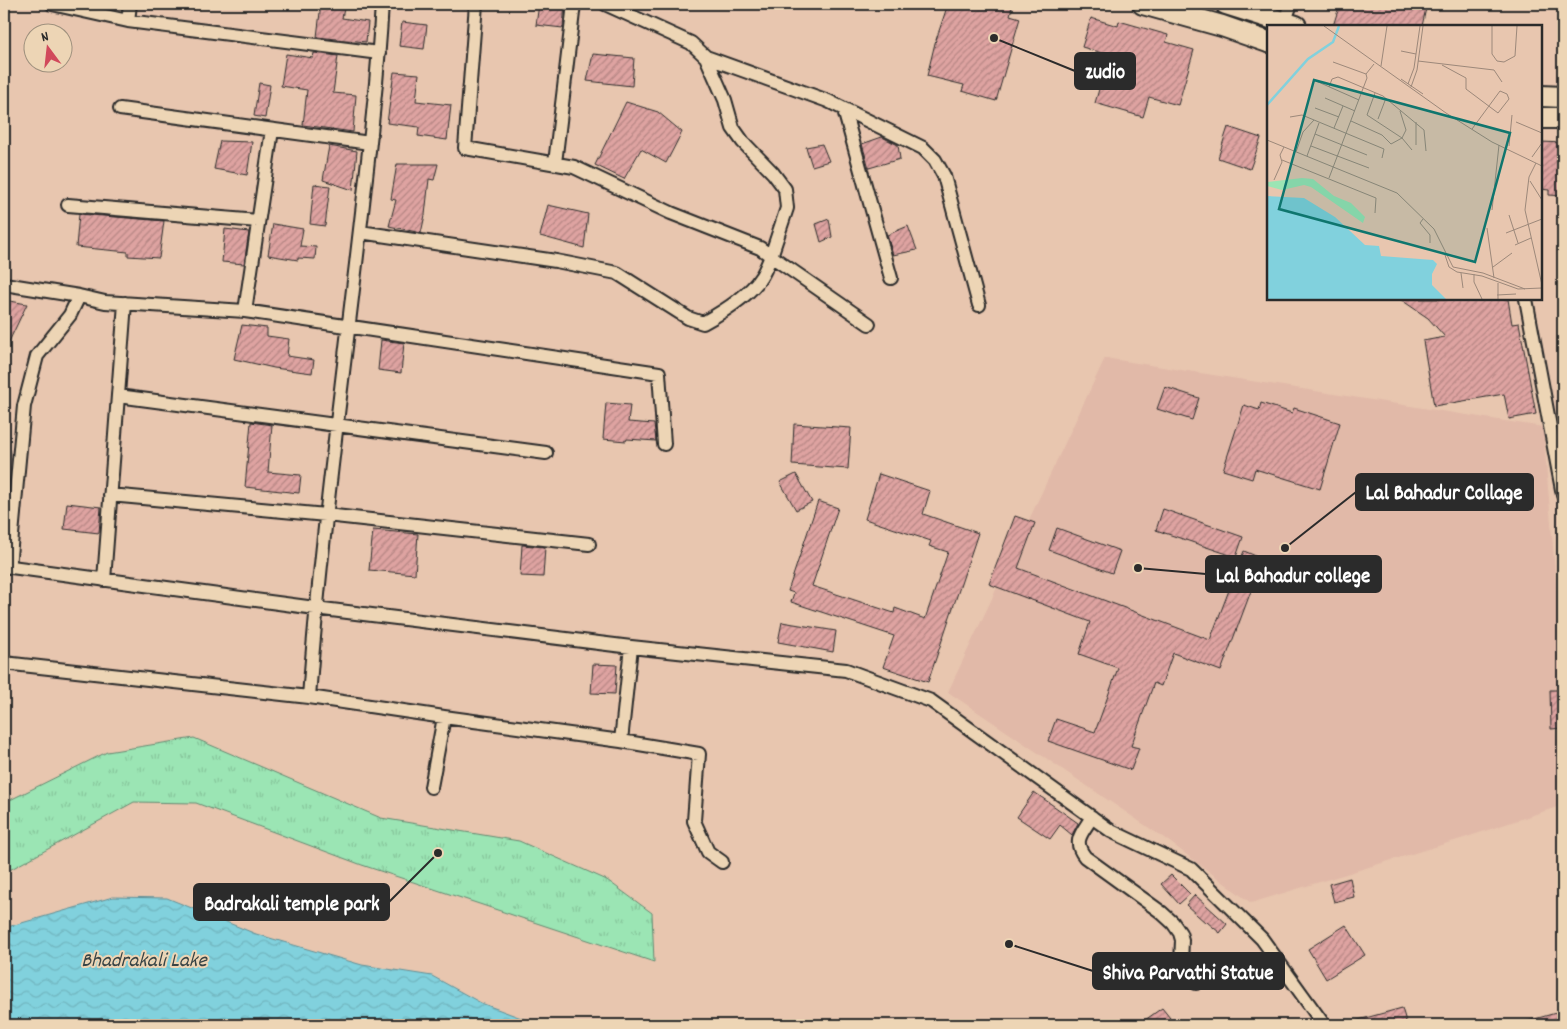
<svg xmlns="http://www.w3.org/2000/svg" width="1567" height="1029" font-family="Dekko,sans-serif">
  <defs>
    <pattern id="park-tufts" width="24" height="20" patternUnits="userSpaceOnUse" patternTransform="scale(1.25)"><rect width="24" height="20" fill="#9be5b4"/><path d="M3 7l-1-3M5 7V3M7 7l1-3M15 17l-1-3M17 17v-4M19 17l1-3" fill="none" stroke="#86c59b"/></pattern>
    <pattern id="water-waves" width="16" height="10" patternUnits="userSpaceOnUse" patternTransform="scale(1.25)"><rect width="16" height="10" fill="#81d1dd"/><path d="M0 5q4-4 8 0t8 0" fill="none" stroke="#70b4be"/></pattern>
    <pattern id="building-hatch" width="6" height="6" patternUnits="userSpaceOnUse" patternTransform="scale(1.25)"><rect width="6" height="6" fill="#dea3a1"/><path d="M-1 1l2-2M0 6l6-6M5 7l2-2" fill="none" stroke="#b48583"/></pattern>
  </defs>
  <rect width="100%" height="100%" fill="#e8c6af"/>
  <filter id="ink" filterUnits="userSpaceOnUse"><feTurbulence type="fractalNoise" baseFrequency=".02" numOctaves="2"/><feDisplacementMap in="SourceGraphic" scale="10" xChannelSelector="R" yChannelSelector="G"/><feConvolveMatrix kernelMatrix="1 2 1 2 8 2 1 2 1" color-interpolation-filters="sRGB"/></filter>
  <g filter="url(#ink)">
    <!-- built -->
    <path fill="#e1b9a8" d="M1105,358L1543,427L1563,668L1553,721L1563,762V805L1464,838L1251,903L1167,840L948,692Z"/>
    <!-- park -->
    <path fill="url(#park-tufts)" stroke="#638870" d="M194,738L381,818L519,841L607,880L652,913L654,962L362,865L196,803L134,802L4,873V803L107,752Z"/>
    <!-- water -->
    <path fill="url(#water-waves)" stroke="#5f8f96" d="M113,897L167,898L256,934L362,965L432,976L481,1003L540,1025H4V928Z"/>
    <!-- building -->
    <path fill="url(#building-hatch)" stroke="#2b2b2b" d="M321,4H345L342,18L368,22L366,42L317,37Z
      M539,4H565L563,28L536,25Z
      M948,4H1013L1010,15L1020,18L996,101L962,91L964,85L927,76L935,43Z
      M1340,4H1427L1422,26H1333Z
      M1091,18L1118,26L1119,21L1168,35L1166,42L1194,50L1178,105L1149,97L1143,117L1095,103L1109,55L1082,47Z
      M402,22L427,25L424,49L399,46Z
      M314,53L338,56L333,93L356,95L353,132L303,125L307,90L281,86L286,54L313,58Z
      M593,54L634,58L632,86L587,81Z
      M394,72L419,74L416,101L451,105L447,140L418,136L419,127L387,123Z
      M259,83L270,85L265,118L254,116Z
      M626,102L658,112L682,132L666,163L641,149L624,179L595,165Z
      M1228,127L1261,138L1250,169L1218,158Z
      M882,137L898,145L900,159L869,168L862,144Z
      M220,141L252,142L247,175L214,169Z
      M1541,142L1563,143V196L1549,195V190L1541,189Z
      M822,144L829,161L812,166L806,147Z
      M329,146L357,151L353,190L323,180Z
      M397,164H438L434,180L429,179L425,215L421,233L389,226L396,200L391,199Z
      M314,184L330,186L325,226L310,224Z
      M548,205L588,214L584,248L540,236Z
      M79,214L164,221L159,258L128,256V252L76,247Z
      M829,219L832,237L821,242L816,224Z
      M273,224L303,229L300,246L316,247L315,259L298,258V260L268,255Z
      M908,226L917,250L893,255L887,235Z
      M225,229L249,232L244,264L222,262Z
      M1400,299H1508L1512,324L1519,323L1536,414L1509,419L1504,394L1434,406L1423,341L1445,337L1428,318Z
      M4,300L27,304L4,352Z
      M242,325L267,328V336L289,339L287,356L314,360L312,373L274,368L234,359Z
      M381,340L404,343L401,373L378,370Z
      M1165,387L1199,398L1192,420L1157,409Z
      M606,403L630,405L628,422L654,424L656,441L627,439L626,441L603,439Z
      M1261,403L1292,413L1294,408L1340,423L1320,489L1255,469L1252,479L1223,470L1244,405L1259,410Z
      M251,422L272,425L268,472L301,475L299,493L245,487Z
      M794,424L851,428L848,469L792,465Z
      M796,474L812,502L796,510L780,482Z
      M879,474L930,491L923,514L978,533L928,682L883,667L894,636L791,602L794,593L788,591L818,501L838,508L812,586L894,613L895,608L925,619L948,552L929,546L931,541L865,519Z
      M67,503L101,507L99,533L64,529Z
      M1163,509L1243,537L1236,557L1156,530Z
      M1015,516L1035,523L1018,568L1210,640L1244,551L1263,559L1221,671L1173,653L1161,686L1154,683L1131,746L1139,748L1131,770L1048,741L1056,719L1095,732L1118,668L1079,654L1090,622L989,584Z
      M1057,528L1120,551L1112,573L1049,550Z
      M373,530L418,534L415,574L369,570Z
      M522,545L545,547L543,577L520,576Z
      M782,622L836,631L833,652L778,642Z
      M593,664L617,665L615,694L591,693Z
      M1550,690H1563V728L1551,729Z
      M1034,792L1078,823L1072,835L1060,825L1050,839L1017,817Z
      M1171,875L1190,894L1179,904L1161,884Z
      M1350,878L1354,897L1334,902L1329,884Z
      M1195,895L1227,924L1220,933L1207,922L1206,923L1186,905Z
      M1346,925L1365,955L1326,979L1308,949Z
      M1162,1008L1170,1018L1160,1025H1138Z
      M1402,1008L1407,1025H1352L1351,1022Z
      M1563,1011V1025H1525L1524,1022Z"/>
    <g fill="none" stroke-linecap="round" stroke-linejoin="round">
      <defs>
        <path id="minor" d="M52,4L128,21L379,53
          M476,4L465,148L574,167L671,213L760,248L771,256L787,208L785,189L773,173L743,142L733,128L725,100L706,57
          M605,4L691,43L706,57L828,101L923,148L935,160L944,176L979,305
          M128,21L130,4
          M1283,26L1291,4
          M120,109L370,143
          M844,110L891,278
          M555,163L574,4
          M68,205L258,221
          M360,232L556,261L617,273L688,318L703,323C721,313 750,295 761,277C765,271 768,263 771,256L869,324
          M4,284L79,296L105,302L245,311L659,373L664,444
          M1526,299L1563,495
          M245,311L272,130
          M118,396L546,453
          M110,495L326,515L589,544
          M4,566L315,608L631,647L846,670L931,701L1111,831L1191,869L1262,939L1324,1025
          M9,567L24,406L37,356L70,315L79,296
          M104,580L125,303
          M4,663L309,697L444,717L621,741L699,754L694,821L708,852L722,862
          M309,697C320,552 339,408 356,264C366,177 377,91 382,4
          M621,741L631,647
          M431,787L444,717
          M1092,817C1082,833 1072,841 1085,857L1161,912L1173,923L1180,933L1182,940L1181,964L1184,970L1196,983"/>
        <path id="trunk" d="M1143,4L1222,26L1268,42
          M1226,4L1296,26
          M1541,96L1563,97
          M1541,118H1563"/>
      </defs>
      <!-- minor casing -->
      <use href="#minor" stroke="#2b2b2b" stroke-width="16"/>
      <!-- trunk casing -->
      <use href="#trunk" stroke="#2b2b2b" stroke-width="24"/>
      <!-- minor -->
      <use href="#minor" stroke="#edd5b5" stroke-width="12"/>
      <!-- trunk -->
      <use href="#trunk" stroke="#edd5b5" stroke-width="20"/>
    </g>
  </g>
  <g text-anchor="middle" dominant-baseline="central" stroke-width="4" stroke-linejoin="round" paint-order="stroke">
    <!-- water labels -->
    <g font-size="21" font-style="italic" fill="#384446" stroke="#edd5b5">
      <text x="144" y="962">Bhadrakali Lake</text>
    </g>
  </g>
  <!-- overview -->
  <g transform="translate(1267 25)">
    <rect width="275" height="275" fill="#e8c6af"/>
    <path d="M35,153L46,154L67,171L84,178L98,192L96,198L44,162L37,160L15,165L0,161V157Z" fill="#9be5b4"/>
    <path d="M0,171L37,173L68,192L98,220L112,221L114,231L166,235L170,239L165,249V260L179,274H0Z" fill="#81d1dd"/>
    <path fill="none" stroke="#81d1dd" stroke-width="2.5" d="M0,80L41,34L66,17L72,1"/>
    <path fill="none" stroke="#9c887a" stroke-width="1" d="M57,1L179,88L225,117L275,141M225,1V29L230,36L237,37L248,31L250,1M134,26L149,29M151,36L227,45L235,57M66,37L99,49M175,40L199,53V64L231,88L242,74L240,69L233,66M114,41L120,1M134,54L156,69M49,56L92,75M141,59L147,43L153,1M62,62L65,54L71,52L116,71L157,105L159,126M144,62L150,45L156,1M108,68L100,90L135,113L139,105L133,86M58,73L88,86M48,83L72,92M23,92L35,90L117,124L115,133M111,94L119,73M84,96L115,110L124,119L135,113L145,125M149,97V120M249,97L275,108M67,103L76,81M205,104L233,66M48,109L100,130M0,115L130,168L167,204L186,242L216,248L258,264M44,121L102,143M242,121L245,90M29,127L36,107L47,95M40,131L52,98M265,132L275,118M15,135L109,173L108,188M269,138L262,152L258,185L275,260M62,153L100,53L99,49L107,39M7,155L15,137L13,130L17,122M263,156L275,175M225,185L232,120M242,190L251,218M156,194L153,198L163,210V218M220,203L227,253M239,208L275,194M248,220L264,213M178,230L182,242L190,247L215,251L251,264L275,263M226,242L245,228M194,248L196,263M207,249V257L215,274M230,270L249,269M231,274V258"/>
    <path fill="#0f766e" fill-opacity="0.15" stroke="#0f766e" stroke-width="2.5" d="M47,55L243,108L208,237L12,184Z"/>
    <rect width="275" height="275" fill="none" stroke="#2b2b2b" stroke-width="2.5"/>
  </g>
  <!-- callouts -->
  <path fill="none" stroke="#2b2b2b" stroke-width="2" d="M994 38L1075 71M1285 548L1356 492M1138 568L1206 574M438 853L389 902M1009 944L1093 971"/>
  <g fill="#2b2b2b" stroke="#edd5b5" stroke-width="2">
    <circle cx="994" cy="38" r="5"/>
    <circle cx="1285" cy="548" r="5"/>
    <circle cx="1138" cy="568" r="5"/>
    <circle cx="438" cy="853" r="5"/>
    <circle cx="1009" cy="944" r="5"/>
  </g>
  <g fill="#2b2b2b" stroke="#2b2b2b" stroke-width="2">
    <rect x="1075" y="53" width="60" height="36" rx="5"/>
    <rect x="1356" y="474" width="177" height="36" rx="5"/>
    <rect x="1206" y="556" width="175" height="36" rx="5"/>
    <rect x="194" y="884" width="195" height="36" rx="5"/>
    <rect x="1093" y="953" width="191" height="36" rx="5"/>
  </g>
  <g font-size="21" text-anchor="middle" font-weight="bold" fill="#fff">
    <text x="1105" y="78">zudio</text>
    <text x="1444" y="499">Lal Bahadur Collage</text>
    <text x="1293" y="582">Lal Bahadur college</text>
    <text x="292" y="910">Badrakali temple park</text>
    <text x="1188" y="979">Shiva Parvathi Statue</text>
  </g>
  <!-- margin -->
  <rect width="1567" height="1029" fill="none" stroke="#edd5b5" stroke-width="20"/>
  <rect x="10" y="10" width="1547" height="1009" fill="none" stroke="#2b2b2b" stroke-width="2" filter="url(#ink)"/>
  <!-- north arrow -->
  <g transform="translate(48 48) rotate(345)"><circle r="24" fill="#edd5b5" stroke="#9f917e"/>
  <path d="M0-4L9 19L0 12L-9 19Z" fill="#d1495b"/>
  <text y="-8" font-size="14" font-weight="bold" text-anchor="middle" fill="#2b2b2b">N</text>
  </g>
</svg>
